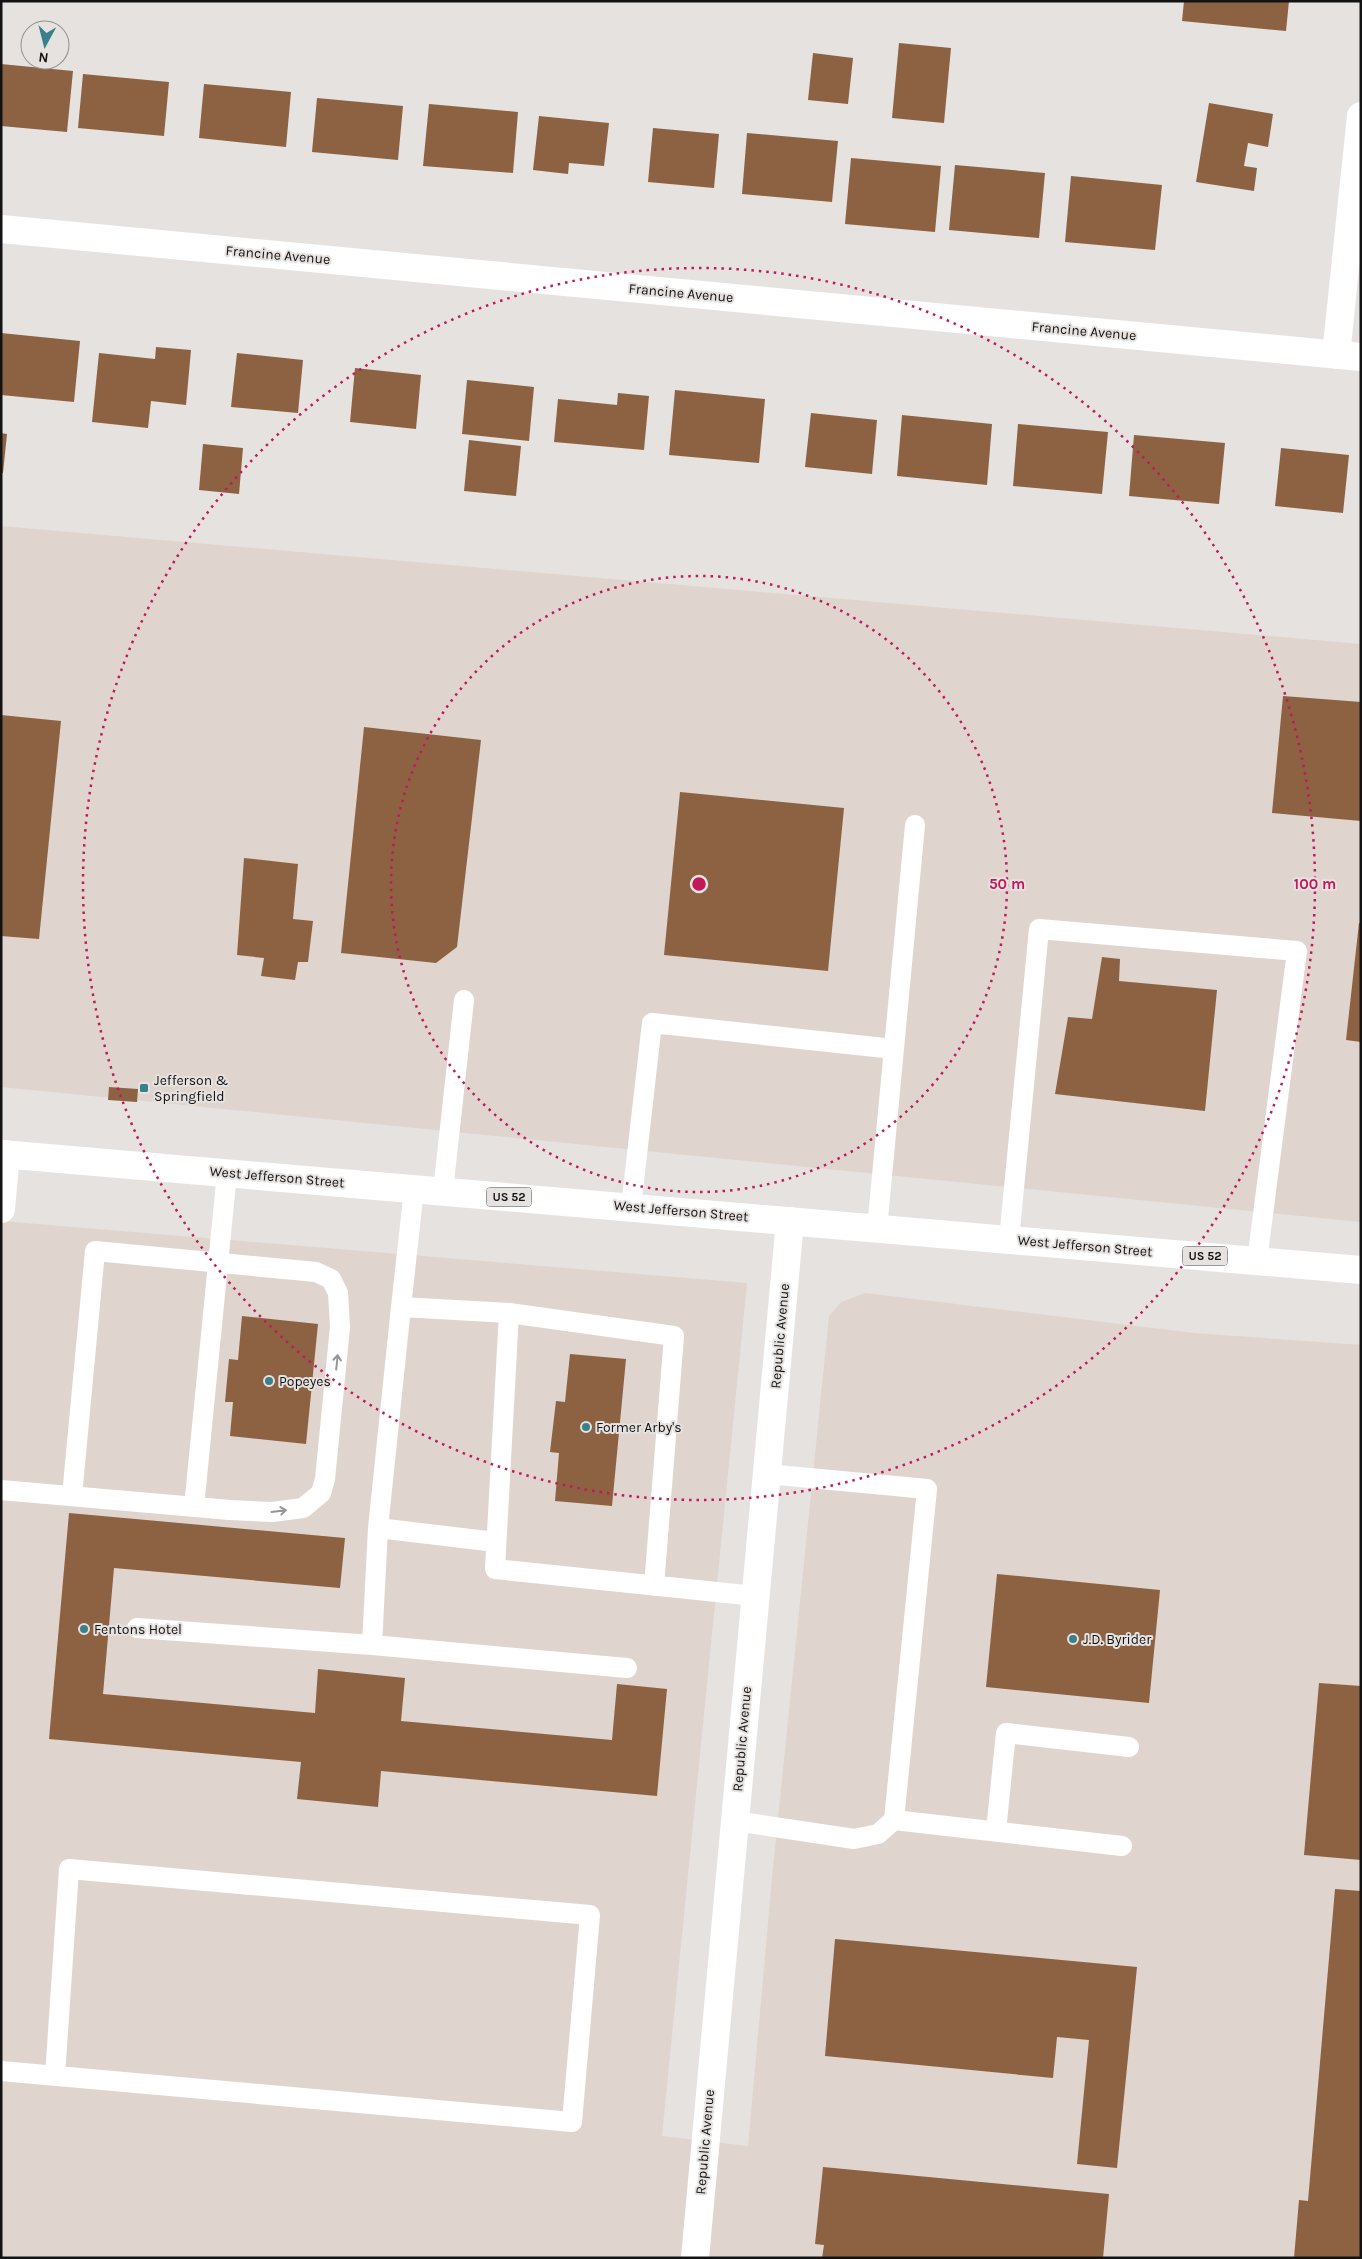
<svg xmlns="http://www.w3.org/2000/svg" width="1362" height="2259" font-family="Karla,sans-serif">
  <rect width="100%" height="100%" fill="#e6e2e0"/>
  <!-- built -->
  <path fill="#dfd5ce" d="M1,526L1361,644V1222L1,1087Z
    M1,1221L747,1283L662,2136L748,2146L772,1878L829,1316L841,1302L865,1293L1194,1333L1361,1345V2258H1Z"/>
  <!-- building -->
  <path fill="#8c6242" d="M1184,1H1289L1286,31L1182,21Z
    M899,43L951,48L944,123L892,118Z
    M813,53L853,58L848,104L808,100Z
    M1,64L73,71L67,132L1,126Z
    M83,74L169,82L164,136L78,128Z
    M204,84L291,92L286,147L199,138Z
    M317,98L403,106L398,160L312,152Z
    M1209,103L1273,114L1268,147L1248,143L1244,166L1257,168L1254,191L1196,182Z
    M429,104L518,112L513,173L423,166Z
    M539,116L609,123L604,166L569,163L568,174L533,170Z
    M653,128L719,134L714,188L648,182Z
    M747,133L838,141L832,202L742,194Z
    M851,158L941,166L935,232L845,224Z
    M955,165L1045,173L1039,238L949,230Z
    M1071,176L1162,185L1155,250L1065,242Z
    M1,333L80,341L74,402L1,395Z
    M156,347L191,350L186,405L151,401L148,428L92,422L99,353L155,359Z
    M237,353L303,360L298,413L231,407Z
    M355,368L421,375L416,429L350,422Z
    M467,380L534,387L529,441L462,434Z
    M675,390L765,399L759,463L669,455Z
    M618,393L649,396L644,450L554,442L558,399L617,405Z
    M811,413L877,420L872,474L805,467Z
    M902,415L992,424L987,485L897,476Z
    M1018,424L1108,432L1102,494L1013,486Z
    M1,433L7,434L3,473H1Z
    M1134,435L1225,443L1219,504L1129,496Z
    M469,440L521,446L516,496L464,491Z
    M203,444L243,448L239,494L199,490Z
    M1281,448L1349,455L1343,513L1275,506Z
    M1283,696L1361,702V821L1272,813Z
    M1,715L61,721L39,939L1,936Z
    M364,727L481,740L457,947L436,963L341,953Z
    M680,792L844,808L828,971L664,955Z
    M244,858L298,864L293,919L313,921L308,962H298L295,980L261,976L264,958L237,955Z
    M1359,923H1361V1042L1346,1040Z
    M1102,957L1120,959L1119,981L1217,990L1205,1111L1055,1094L1068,1017L1092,1019Z
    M109,1087L138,1089L137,1102L108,1100Z
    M242,1316L318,1324L306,1444L230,1436L233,1402H225L229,1359L238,1360Z
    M570,1354L626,1359L612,1506L555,1501L559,1453L550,1452L556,1401L565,1402Z
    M69,1513L345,1538L340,1588L114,1568L103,1694L315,1713L318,1669L405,1678L401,1721L612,1740L617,1684L667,1689L657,1796L381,1771L378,1807L297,1799L301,1762L49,1739Z
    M997,1574L1160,1590L1149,1703L986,1687Z
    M1319,1683L1361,1686V1860L1304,1855Z
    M1335,1889L1361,1891V2258H1294L1299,2200L1308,2201Z
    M835,1939L1137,1967L1117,2168L1077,2164L1089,2040L1057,2037L1053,2078L825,2056Z
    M823,2167L1109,2194L1103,2258H822L824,2245L815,2244Z"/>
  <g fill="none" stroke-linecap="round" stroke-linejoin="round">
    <!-- service -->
    <path stroke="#fff" stroke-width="20" d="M414,1189L401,1307L509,1313L495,1569L755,1596
      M443,1191L464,1000
      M631,1207L652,1023L894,1049
      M877,1229L915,825
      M1009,1240L1039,929L1297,951L1257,1261
      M401,1307L378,1528L496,1542
      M509,1313L674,1336L654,1586
      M1,1490L230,1510L272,1512L303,1508L321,1493L325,1479L340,1327L338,1293L331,1279L316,1272L95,1251L72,1496
      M194,1507L227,1173
      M378,1528L372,1645L627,1668
      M137,1628L372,1645
      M894,1820L1122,1846
      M735,1821L854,1839L878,1834L894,1820L927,1489L767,1474
      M996,1831L1006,1733L1129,1747
      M1,2071L572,2122L590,1915L69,1869L55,2076"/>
    <!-- minor -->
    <path stroke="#fff" stroke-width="28" d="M1,229L1361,357
      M1336,355L1361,116
      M695,2258L790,1221"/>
    <!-- tertiary -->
    <path stroke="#fff" stroke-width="28" d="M1,1209L6,1154"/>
    <!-- primary -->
    <path stroke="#fff" stroke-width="28" d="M1,1154L1361,1270"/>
  </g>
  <!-- one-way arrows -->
  <defs><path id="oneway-shaft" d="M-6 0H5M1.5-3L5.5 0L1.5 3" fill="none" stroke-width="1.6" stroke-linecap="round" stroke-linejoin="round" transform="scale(1.25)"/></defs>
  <g stroke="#959595">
    <use href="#oneway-shaft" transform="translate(337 1362) rotate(-84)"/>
    <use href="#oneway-shaft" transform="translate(279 1511) rotate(-7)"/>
  </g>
  <!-- distance rings -->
  <g fill="none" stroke="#c2185b" stroke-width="2.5" stroke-dasharray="2.5 5">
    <circle cx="699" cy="884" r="308"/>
    <circle cx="699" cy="884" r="616"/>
  </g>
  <!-- markers -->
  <g fill="#3a808a" stroke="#e6e2e0" stroke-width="2">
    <rect x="139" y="1083" width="10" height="10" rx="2.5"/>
    <circle cx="269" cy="1381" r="5"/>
    <circle cx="586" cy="1427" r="5"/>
    <circle cx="84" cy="1629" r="5"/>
    <circle cx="1073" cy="1639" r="5"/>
  </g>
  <g text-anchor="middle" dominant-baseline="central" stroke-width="4" stroke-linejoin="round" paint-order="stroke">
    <!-- shield labels -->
    <g fill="#e6e2e0" stroke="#535150" stroke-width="1">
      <rect x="486.5" y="1187.5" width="45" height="19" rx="4"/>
      <rect x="1182.5" y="1246.5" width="45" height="19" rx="4"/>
    </g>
    <g font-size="12" font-weight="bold" fill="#141313">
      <text x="509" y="1197">US 52</text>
      <text x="1205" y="1256">US 52</text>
    </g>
    <!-- street labels -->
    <g font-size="14" fill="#141313" stroke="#e6e2e0">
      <text transform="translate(278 255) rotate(5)">Francine Avenue</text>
      <text transform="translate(681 293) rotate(5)">Francine Avenue</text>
      <text transform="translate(1084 331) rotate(5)">Francine Avenue</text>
      <text transform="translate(277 1177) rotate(5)">West Jefferson Street</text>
      <text transform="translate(681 1211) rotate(5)">West Jefferson Street</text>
      <text transform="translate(1085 1246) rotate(5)">West Jefferson Street</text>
      <text transform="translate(780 1336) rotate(-85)">Republic Avenue</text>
      <text transform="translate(742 1739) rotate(-85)">Republic Avenue</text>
      <text transform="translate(705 2142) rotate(-85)">Republic Avenue</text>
    </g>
    <!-- poi labels -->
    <g font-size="14" fill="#141313" stroke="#e6e2e0" text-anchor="start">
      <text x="154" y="1080">Jefferson &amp;<tspan x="154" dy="16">Springfield</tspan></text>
      <text x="279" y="1381">Popeyes</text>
      <text x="596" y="1427">Former Arby's</text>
      <text x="94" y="1629">Fentons Hotel</text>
      <text x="1083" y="1639">J.D. Byrider</text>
    </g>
  </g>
  <circle cx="699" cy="884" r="8" fill="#c2185b" stroke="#e6e2e0" stroke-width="2.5"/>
  <g font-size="15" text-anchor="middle" font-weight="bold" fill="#c2185b" stroke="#e6e2e0" stroke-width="4" stroke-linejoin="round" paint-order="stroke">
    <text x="1007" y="889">50 m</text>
    <text x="1315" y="889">100 m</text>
  </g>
  <!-- border -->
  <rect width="1362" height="2259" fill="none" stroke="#141313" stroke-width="5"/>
  <!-- north arrow -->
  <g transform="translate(45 45) rotate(187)"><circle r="24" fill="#e6e2e0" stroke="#928f8e"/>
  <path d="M0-4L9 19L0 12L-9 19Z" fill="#3a808a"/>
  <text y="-8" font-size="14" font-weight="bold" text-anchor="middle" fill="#141313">N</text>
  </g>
</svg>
